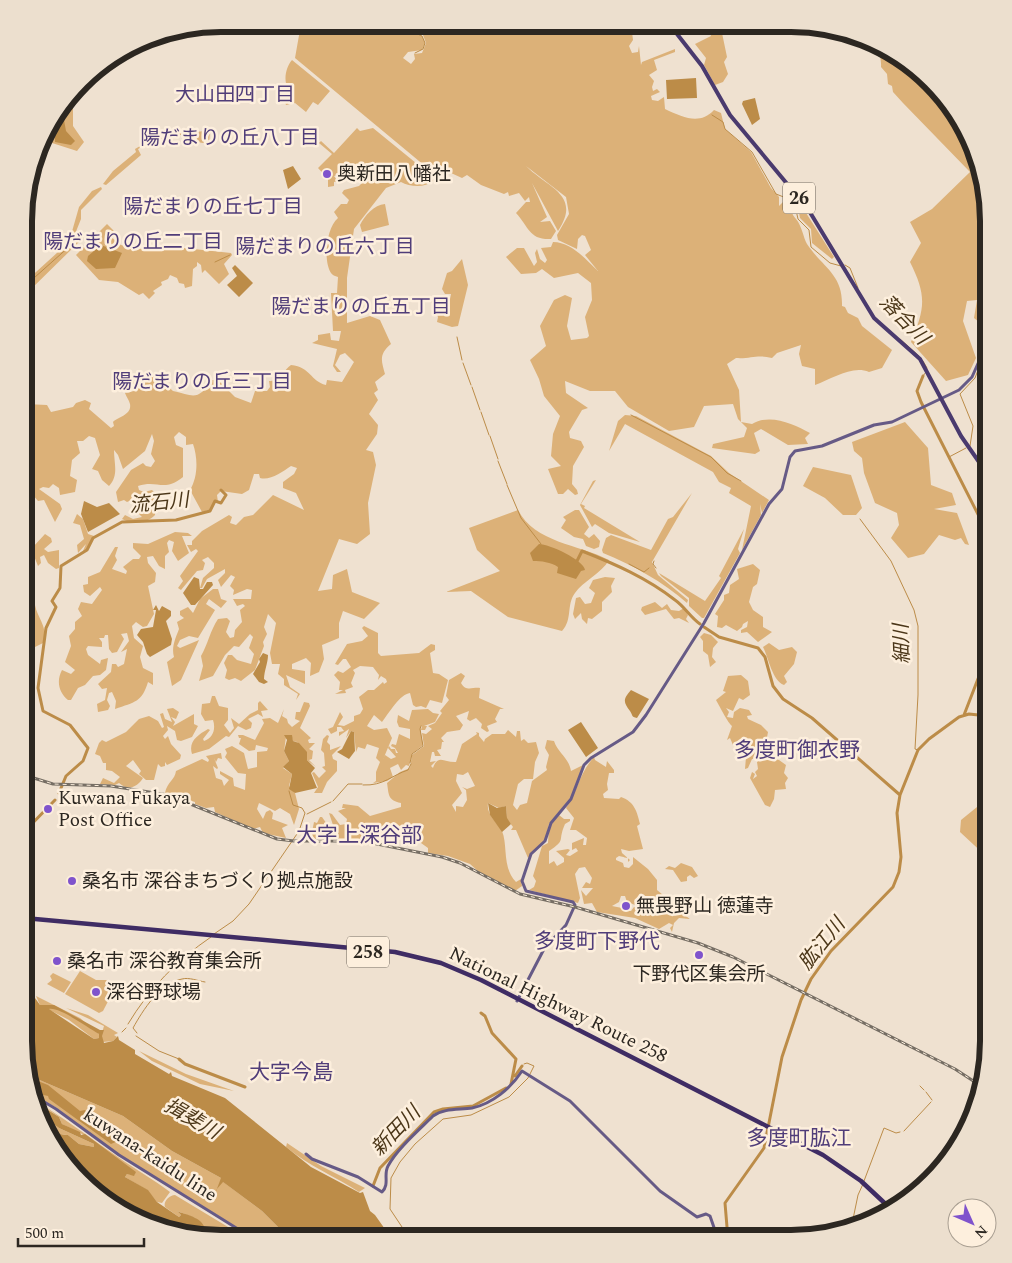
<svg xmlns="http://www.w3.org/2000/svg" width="1012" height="1263" font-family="Spectral,'Noto Sans JP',serif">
  <rect width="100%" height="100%" fill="#efe1d0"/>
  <!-- green -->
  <path fill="#dcb178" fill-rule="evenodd" d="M301,24H410L413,32L422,36L425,43L422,50L408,52L403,58L411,64L415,59L414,54L422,53L426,43L423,35L413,30L412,24L640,25L639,31L632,32L633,40L629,46L632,53L638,52L639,46L641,65L642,62L675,49V52L654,60L657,70L649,75L654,81L652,87L653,91L657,89L660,92L651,96L652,100L658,101L664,97L665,109C684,118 700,125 714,110L721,113L725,129L751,152L771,188L779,197V206L783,202L788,203C790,210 792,214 796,219C802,226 803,237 807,244C823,268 843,274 842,306L845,307L848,313L858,318L862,326L892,350L882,368L869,372C852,365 832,379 815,385V369L802,366L799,354L801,345L777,353L772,358C757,354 751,359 736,358L727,364L739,390L741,422L752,424C770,413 794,424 810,433L805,438L808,444L788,445L761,429L754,433L760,451L755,454L712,448L713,444L744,437L747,428L738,419L733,404L704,406L694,427L669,431L628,407L615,391H590L565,381L566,393L588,408L582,410L569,432L570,438L581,441L584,447L573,466L572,484L577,490L578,494L575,495L568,489L563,494H558L548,469L561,466L551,456L553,434L560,416L544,396L539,379L530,360L546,346L540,326L554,300L565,295L572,298L567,326L571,340L587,338L589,336L585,317L592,300L591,283L578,273L554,278L542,269L536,273L521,274L506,257L517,248H524L534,266L537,262L535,253L537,249L540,259L545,263L547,260L541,248L551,247L553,242C572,242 586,260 598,271L585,255L591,250L585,236L582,235L578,239L577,249L558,240L557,235L569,214L566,197L526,166C548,188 582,195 558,231L532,183L547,217L540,222L550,221L556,231L551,239C529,240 529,227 516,213L526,202H530L529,197L525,201L519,193L509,196L508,192L504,194L481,185L467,175L462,178L440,168L431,171L295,58Z
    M708,25H731L722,33L727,57L724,62L728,74L723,82L715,85L704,65L706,58L695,44L711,36Z
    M860,42L900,57L962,123L982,171L988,222V334L979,342L984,326L974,318L977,300L967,301L963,321L976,358L968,375L946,381L911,342C925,308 927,296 910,262L921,243L910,222L932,209L970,172L903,103L893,92L892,86L888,84L887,74L881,67C882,49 873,49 860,42Z
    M292,60L330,91L318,105L313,102L306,112L295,103L286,105L281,90L288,88C283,80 286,67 292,60Z
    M73,95V126L84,142L77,151L49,142L45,146L43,145L50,123Z
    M357,128L360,131L373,128L427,172L433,181C425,188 410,187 401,182L386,188L354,229L347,278V323L370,316L380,320L391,344C379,354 381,360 385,374L375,382L378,390L374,393L378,400L369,414L378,425L377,434L366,450L373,452L376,465L368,503L370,534L357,544L339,539L318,591L332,589L333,575L347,569L352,592L380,603L364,619L343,611L339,623V638L322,645L324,659L319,672L310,676L311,663L306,658L292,664V669L305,671V684L286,675L290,687L300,694L296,700L298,694L284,685V679L278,674L280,664H272L270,653L276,623L268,614L264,627L267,634L263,642L264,646L255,670L241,681L235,678L229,680L225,678L227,670L224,663L228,655H232L237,660L251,664L254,654L249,648L253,637L250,634L239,647L234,646L225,655L213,676L199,681L203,666L201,656C208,644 210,631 218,619L227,618L230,621L226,632L230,638L234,637L235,630L242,622L240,610L245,606L243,604L237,606L233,599H251L252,590L247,589L233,595L234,590L230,586L235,577L231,575L221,587L218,580L225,573V569L207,579L202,588H200L203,578L214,568V563L208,557L202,560L205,563L203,570L197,571L181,590L178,588L183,581L180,576L198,551L196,549L191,552L187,545H192V541L202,531L229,515L232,517L230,523L236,525L244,517L253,515L273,495L304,510L296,493L283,488V482L294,474L297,468L291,466C282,472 270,481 260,478L259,474H254L249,490L242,494L221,491L217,495L218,502L214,503L212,509L202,512L190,490C198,477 198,458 193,444L186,445V437L179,432L174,437L176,445L183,448V477C163,493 158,479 138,486L139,490L144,492L152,490L156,494L155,515C147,524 132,524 122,519L125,515L133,519L142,517L139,514L138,497L127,502L124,500L118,502L116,492L131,470L143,463L146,466L151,467L155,461L151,454L154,441L152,434L145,451L123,469L118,455L114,450C114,464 119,475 109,486L102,480L98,471L92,469L100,455L95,438L89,436L83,441H77L80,453L72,460L70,476L77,480L75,492L60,495L59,488L53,484L49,488L43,487L39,489L60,504L62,509L55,522L44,500L38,501L33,495L26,501L25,513V404L47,405L51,412L73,407L76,403L85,400L91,403L89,409L111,428L114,426L113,422C118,417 132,415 130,404C129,400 126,396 125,393L134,391L128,385L135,380L134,375C144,373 161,371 167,381C169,385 169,388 173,391C194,396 198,401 212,380H218L235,397L251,403L255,391H267L270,387L269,381C280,381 284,370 291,365C311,367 310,381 326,385L327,380L342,382L354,362L345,353L340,355L335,365L341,372H337L333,366L337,349L312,343L318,340V335L330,333L331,340L339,341L341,331H333L331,293H337L338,277C335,276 332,275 331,273C323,261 326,228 338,218L334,212L341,204H347L349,200L342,193L344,190L359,186L362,183L351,173L334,176L338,181L334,182V186L328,187V179L318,168L332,154L319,143L321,141L334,153Z
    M210,131L209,144L197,142V133C176,135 156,138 138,149L141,155L106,185L103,184L113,171L136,152L135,149C159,135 182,132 210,131Z
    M101,187L102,189L81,210V219L75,234L81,240L25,295V282L69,242L79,207L92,191Z
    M385,204L389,225L362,232L360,225C365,215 374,205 385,204Z
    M801,205L834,257L832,259L812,243L811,229L800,218L798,208Z
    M107,224L115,232L111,237L121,245L141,249L154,248L164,244L175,247L231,253L232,255L224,264L229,274L219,284L205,270L202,273L201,265L197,262V266L193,269L192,286L185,288L184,284L179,283L177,278L170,275L168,279L161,282L162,285L153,291L155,293L149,299L143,293L139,295L118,282L99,280L76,255Z
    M462,259L468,285L458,326L452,327L437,322L438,317L430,299L442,296L445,300L450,299L451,294H445L442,289L447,273L452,271Z
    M625,415L636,416L711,456L729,473L769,500L762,513L760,504L761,515L742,550L751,506L729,493L731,488L719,482L713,472L625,424L609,451L618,421Z
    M905,422L928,448L931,485L952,493L956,505L934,509L957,513L969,545L965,544L961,538L955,540L939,535L924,554L908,558L891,538L899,525L897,513L875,503L864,473L862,458L854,451L852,442Z
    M813,467L851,475L862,508L856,515H843L825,498L803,486Z
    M596,480L581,504L585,506L584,508L640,542L609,533L595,524L592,527L580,505L593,481Z
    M692,493L652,562L658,575L688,600L687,603C663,582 633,565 603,553L602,550L606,538L611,535L651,550L668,519L673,517Z
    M518,510C535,543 578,544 609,560C602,573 582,582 575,593C566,605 573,619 562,631L508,617L471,591L446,592L500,571L477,550L469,528Z
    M575,510H579L589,527L584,534L589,538L594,534L600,541L599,547L594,549L586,546L583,539L574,537L561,528L566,520L563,517Z
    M77,514L83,519L88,534L94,536L87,551H83L86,544L78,553L77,545L84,539L80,525L73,523Z
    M744,529L738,549L740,553L704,618H702L689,606V598L661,576L659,573L705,601L721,578L719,576Z
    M175,532L188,533L192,536H182L189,553L178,561L172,551L174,542L169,540L167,543L169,552L165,556V569L159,566L153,556L147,557L148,563L156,573L155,582L148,586L154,614L147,626L143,627L136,622L132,626L134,638L143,646L140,657L143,668L153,673V685L148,682C142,702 135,702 115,709L116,701L112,692L109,693L107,700L110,706L108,710L98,712L97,704L105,700L107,688L102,689L98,684L111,672L112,664H116L118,667L124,664L127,649L121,652L129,641L127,633L121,634L124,639L117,652L112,653L109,649L108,635H105L104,638H99L102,642V647L88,646L86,649L88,655L100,664L101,660L108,658L106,670L100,675L93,676L85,685L78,688L71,700H68C59,693 56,681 62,670L71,674L75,670L65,662L71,646L69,636L75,629V622L82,616L78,609L81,602L92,604L102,590L100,587L90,596L84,592L83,585L88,584V577L100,572L115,547H118L115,556L117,560L112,569L126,574L127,571L123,567L133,559H139L141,556L133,548V543L148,544Z
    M32,534L30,542L33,547L45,534L51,538L52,542L44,549L48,552L59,550V568L56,569L48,563L44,555L40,557L41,563L38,566L34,556L25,554V535Z
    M753,564L760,570L757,584L753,587L749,602L753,610L763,617V627L772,632L758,642L747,632L741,633V630L747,627L748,621L743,624L742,627L737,631L726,625L722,628L717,627L718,616L715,614L724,600V595L729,593L730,585L739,579L737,569Z
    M25,573L33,580V584L29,589L35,597C32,615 50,624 43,643L33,648L26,642L34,634L26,627L25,621Z
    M605,577L615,578L611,586L612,592L602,602V611L592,619L588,618L587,624L582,619L581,613L575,619L573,614L576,598L580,597L585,604L591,603L595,593L589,588L593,580Z
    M213,589H218L221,599L227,601L221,608L209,599L206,604L215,610L198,638L189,636L180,640L177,646L180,648L199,640L181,680L172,686L167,662L174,657C171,647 176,637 179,629L177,622L184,618L180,615V611L188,607L193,613L200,599Z
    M655,602L662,608L667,604L671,610L679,611L684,608L688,615L686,619L689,623L679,618L674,619L666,609L645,615L641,610L642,607Z
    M364,626L378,633V653L381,656L419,653L431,644L435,645V650L430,653L433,673L439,674L448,680L442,703L430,700L426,708L421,706L416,707L413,705L410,693C400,694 389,713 382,722L374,715L367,726L374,730L387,728L392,738L382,762L385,755L391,759L396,757L388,748L389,746L391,749H395L396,753H398L395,748L391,746L392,744L396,745L399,734L410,739V729L399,727L397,722L398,715L409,721L412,710L428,709L433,713L439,714L435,722L424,726H427L425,730H421L422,726L420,727L423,745L412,754L409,766L406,765L401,770L398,764L390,768L393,777L387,781L373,783L376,781V772L380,762L376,758L379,748L367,744L365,749L358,747L356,752L354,732L351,731L346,738L349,729L339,736V732L344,731L341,727H337V731L331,734L328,729L333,727L340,712L343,717L338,725L344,726L354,721V716L360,714L363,709L359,697L368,690H374L383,682L384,684L387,682L386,679L381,676L378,680L379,675L373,667L360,666L353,670L355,673L351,683L353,687L345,690L346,693L335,694L343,690H339L340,682L334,675L338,671L343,673L351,667L346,659H343L338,665L335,664L347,644L362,641L368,636L362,628Z
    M704,633L711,635L718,642L713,648L712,657L716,662L710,667L708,655L703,651V641L700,637Z
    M769,643L779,650L792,647L797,652L794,664L784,676L787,682L784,685C772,680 769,659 763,647Z
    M461,673L465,676L461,683C466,692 472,687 480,688L479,698L504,709H500L495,719L497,722L487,726L489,731L487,732L481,728L482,724L476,718L470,721L467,719L469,711L456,716L463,725L460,730L447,732L441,738L444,742H442L441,749L437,750L441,756H435L434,752H432L430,762L436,761L431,766L433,768C438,753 445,763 456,762L462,744L477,734L476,732L479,733V736L484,742L485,739L492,734H505L508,730L516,737L517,731H520L521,741L524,739L528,743L536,742L539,753L535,762L533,779H524L518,784L513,805L517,810L520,805L527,803L532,781L547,770L546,767L549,755L545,748L547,740L554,741C558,753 569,758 571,771L583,765L571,797L549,824L545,840L528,858L516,830H511L513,827L507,819L506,806L499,808L488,803C486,815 497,822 502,831C508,845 502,868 516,882L521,879L522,886L515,891L480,873L470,864L448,856L428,853V848L414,838L413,833L404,834L393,841L391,838H380L385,829H390L389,822L378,837L371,840L369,836L362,839H313L312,832L314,822L317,823L320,817H322L329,827L333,825L329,813L332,814L340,825L346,824L347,819L338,811L346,808H342L343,804L358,806L370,816L401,807V803C387,800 389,794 387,783L400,772L410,768L412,755L424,746L422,733L426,734L432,729L428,726L435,723L442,713L440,711L449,700L446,696L449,680ZM468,772L475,786L467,789L462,787L466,790L467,800L463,807L456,806V812L452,805L462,793L456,781L457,774L463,775Z
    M741,675L748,681L750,695L743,700L739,698L733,711L726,708L729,712L727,717L733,718L734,712L740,708L749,710L752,715L747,716L748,719L761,725L768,732L765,748L767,756L764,753L762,757L779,760L786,765L784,773L788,778L785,783L786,789L775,790L774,799L770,807L765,805L750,778L752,772L755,774L753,779L757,776L755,772L758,769L757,762L760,758L752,759L748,768L745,769L746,757L733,745L730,738L727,740L732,726C728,723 720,707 716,700L726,692L723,691L728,676Z
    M212,696H215L219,706L228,708V720L224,725L230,733L234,728L231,718L239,724L250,714L258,710V703L260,701L268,710L261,711L263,717L258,714L248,719L252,723L251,728L246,730L238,726L229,737L226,736L209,749L192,754C188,741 198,735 208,729L210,730L203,739L204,741C213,738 216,729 213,720L205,721L201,714L202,704L210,703Z
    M304,702L309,703L310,706L300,728L311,738L308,740L309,743H315L309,749L313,751L312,759L309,760L316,767L307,760V753L297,742L293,741L291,735L286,737L284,751L289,761L283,768L292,774L289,786L295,793L299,809L294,825L290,814L280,808L275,811L259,803L257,809L263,819L266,812L270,810L273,813L272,819L288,825L282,828L286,838L263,833L260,827L253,829L215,812L214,807L206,808L195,804V802L165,793C167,782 175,780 176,771L202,759L208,762L209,760L206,756L221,753L222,759L218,758L216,762L214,758L218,768L217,769L213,766L216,778L222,780L224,786L229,780L220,774V771L233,778L234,786L245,790L246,774L238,773L225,757L227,753L225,749L232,746L244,753L248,769L257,767V752L267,751L268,748L256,745L255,750L249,751L239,744L241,738H239L238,735H243L255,740L264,723L262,719L270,718L278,723L284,709L282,716L287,719L288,723L292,727L300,721L295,719L296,712H300Z
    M173,708L179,712L176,719L171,717L175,722L173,726L194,714V724L198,726L192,737L181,741L177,740L175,731L167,726L168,730L163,736L165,739L168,736L171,744L181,755L180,759L167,765L165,762V766L161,767L158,764L154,780H146L139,774L141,771L133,760L126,766L143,778C138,786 129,792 119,783L115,785L100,784L103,778L114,783L120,777L112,771L106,770V763H103L100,756L95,754L99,743L102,740L106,742L126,732L139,719L149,716L158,721L162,728L164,727L160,714L163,713L165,719L172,722L167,709Z
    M327,735L329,736L327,742L330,745V750L341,746L332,755L333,759L337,761V771L327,782L322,793H314L318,787L312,773L314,772L319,778L326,771L322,767L325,766L324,753L321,750L323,739Z
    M594,757L595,760L606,767L607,761L614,770V773H609L607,784L608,790L603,794L604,798L619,799L621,797C635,802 637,812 640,824L637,826L643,849L629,851L621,849L622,853L630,860L628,862V858L619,856L616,858V860L623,863L624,867L629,868L633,864V857L648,869L657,880V890L663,895L658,911L654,912L627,902L625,896H621L619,902L612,906L622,908L625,911H631L634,907L656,913L664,907L661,905L664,896L666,900L673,899L677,910L690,919L679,918L674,923L672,932L670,928L673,925L669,923L659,929L635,918L597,912L592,903L584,904L581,890L586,896L593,888H582L586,882L590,884L592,878L585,867L579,868L575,874L580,898L578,903L529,890L534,887L536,881L533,876L542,846L548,843L549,826L559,815L564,819H570V821L565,824C557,842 567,839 549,851V864L554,861L557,866L564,862V858L556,851L568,849L570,850L566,855L570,856L578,851L576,848L572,850V843L584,838L583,845H586L587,838L576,830H570L574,818L566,808C577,792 580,772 594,757Z
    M977,807L988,814V858L960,832L961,820Z
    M681,863L692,867L698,876L694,878L690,875L687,877V881L681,882L673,870L665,869L669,866L675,868Z
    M80,971L96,980H106L116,986L103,1011L99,1013L65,994Z
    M53,973L71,982L64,993L47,984L52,980L50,976Z
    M36,996L80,1018L99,1034V1038L94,1039L69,1020L40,1005Z
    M66,1008L88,1015L118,1033L114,1035L117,1037L113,1041L103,1042L101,1036L104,1026Z
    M139,1051L186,1074L234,1091L200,1084L152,1061Z
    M28,1075L123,1116L172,1151L221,1178L222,1181L262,1211L290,1239H256L118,1154L57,1108L31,1093L30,1085L49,1094L56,1102L96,1129C75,1110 54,1091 29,1078Z
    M34,1100C63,1117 90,1138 118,1157C135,1169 153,1179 170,1192L162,1203L157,1202L147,1190L125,1177L127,1174L135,1175L88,1137L62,1124L59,1117Z
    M44,1117L59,1128L94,1144V1147L79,1144L68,1135C58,1136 47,1126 44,1117Z
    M287,1143L321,1166L365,1188L359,1192C336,1177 309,1166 286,1147Z
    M175,1195L248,1239H211H216L218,1235L210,1233L209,1229L205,1228L195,1218L177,1211L181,1215L179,1217L165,1207C163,1202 169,1195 175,1195Z"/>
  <!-- water -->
  <path fill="#bc8c48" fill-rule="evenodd" d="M696,78L697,98L667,99L666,80Z
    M755,98L760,119L752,125L742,104L743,101Z
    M62,109L66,131L75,141L71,145L55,142V136L48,132L50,126L56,127L55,118Z
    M293,166L301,179L288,189L283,170Z
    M101,245L122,253L115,268L96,269L87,261L88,256Z
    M235,265L253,283L239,297L227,285L237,276L232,268Z
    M84,501L97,507L109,503L120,514L88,532L81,514Z
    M539,544C549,544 584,560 585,570L581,571L576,579L557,573L558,567C551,562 541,561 533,561L530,553Z
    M194,577L199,579L200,589H203L207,582H212L213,585L195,605H191L183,593Z
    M156,605L159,611L162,606L171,611V616L166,621L172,639L171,645L150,657L147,654L143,642L137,635L141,629L153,627L156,610H153Z
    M263,653L268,655C268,663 264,671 264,679L268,682L264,684L259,682L253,674L260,662L259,659Z
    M631,690L649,699L637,718C631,717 633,715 630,711C623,702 623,699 631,690Z
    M581,722L598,748L586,757L568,730Z
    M351,731L354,732L355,751L349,759L337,752L342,749Z
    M284,735H292L293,741L299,743L307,752V760L315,768L311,773L317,788L295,793L289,789L292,774L283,767L289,761L284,751L287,740Z
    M488,803L497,808L506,806L507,818L511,824L502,832L490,815Z
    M35,992V998L40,1005H54L100,1030H104L102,1036L104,1043L113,1041L118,1036L119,1040L135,1050V1054L169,1074L171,1072L172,1076L225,1098L311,1167L360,1193L363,1192L370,1211L375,1215L392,1239H290L262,1211L223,1182L216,1190L215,1194L221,1178L172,1151L123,1116L28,1075L24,1041V993L30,995ZM49,1009C60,1007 88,1028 99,1034V1038L94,1039Z
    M28,1077L48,1085L80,1111L85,1110L89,1115L91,1112L92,1116L100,1120L92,1121L118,1141L111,1144L49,1099L48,1096L39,1094L30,1087Z
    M34,1101L59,1117L62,1124L80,1132L81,1135L85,1134L136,1172L134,1176L127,1174L125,1177L148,1190L157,1202L179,1217L181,1215L177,1211C186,1215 200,1216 205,1228L209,1229L210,1233L218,1235L217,1239H207L208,1235L205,1231L203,1232L205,1236L203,1238L158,1229L112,1206L50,1140ZM44,1117L59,1128L94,1144V1147L79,1144L68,1135C59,1136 46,1126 44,1117Z"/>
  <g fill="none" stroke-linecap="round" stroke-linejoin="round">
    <!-- stream -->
    <path stroke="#bc8c48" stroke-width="1" d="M411,24L413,32L422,36L425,43L423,49L415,53
      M712,115L723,122L725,129L752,152L776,194L794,201L798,219L809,230L811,247L830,263L841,266
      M215,262L230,255
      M845,265L850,268L858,288
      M25,286L71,245L74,239
      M457,337L462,360
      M900,339L919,356
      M923,361L927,368
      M463,363L471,385
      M923,376L926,372
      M472,387L480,410
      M481,412L489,435
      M631,415L711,457L727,473L741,481
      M490,436L498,459
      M970,446L973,426L960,394L975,378L986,349
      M949,457L966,448
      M498,461L507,484
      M507,485L521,518L541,544
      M860,519L891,561L914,610L918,626V695L915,749L918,750
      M654,561L653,564L656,568
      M629,564L644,572L649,568
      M410,763L412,754L423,746L420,729L421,726
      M363,785C384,786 392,775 408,770L411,764
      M333,801L348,784H362
      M307,814L331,802
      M214,934L233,921L249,904L299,831L305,813L302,808L293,805L289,791
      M128,1024C149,989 177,960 211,937
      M122,1032L126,1028
      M137,1033L133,1028C143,1010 160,983 182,979C189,977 198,981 205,982
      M136,1036L159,1051L179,1059
      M920,1086L924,1090
      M926,1092L932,1100
      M904,1131L931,1102
      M864,1181L884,1128L896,1133L900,1132
      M852,1224L858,1195L863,1184
      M410,1239L390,1209L391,1178L400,1162L415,1144L443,1119L471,1115L509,1097L528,1078L534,1066L527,1063L524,1064"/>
    <!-- river -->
    <path stroke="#bc8c48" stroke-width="3" d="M923,376L917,391L921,402L988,534
      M577,561L582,551C615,564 647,578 675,600C685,607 690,617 700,624
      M704,627L719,637L758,648L765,657L773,686L783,699L812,718L900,795
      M964,715L988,653
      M59,793L66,776L83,761L88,748L70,725L43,711L38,688L46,628L56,607L52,601L60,588L61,566L87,550L93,538L122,522L176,520L210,511L215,501L221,503L226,495L221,490
      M24,832L55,800
      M481,1013L485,1016L492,1033L516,1059L511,1084
      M179,1059L185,1064L245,1087
      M515,1076L522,1066
      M373,1186L380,1168L434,1112L443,1109L473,1106L506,1088
      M728,1239L725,1203L764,1148L782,1057L801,1000L811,979L831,951L893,887L899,872L901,857L897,813L900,795L918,750L929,739L959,717L969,714L988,716"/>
    <!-- secondary -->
    <path stroke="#665a86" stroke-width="3" d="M517,1001L544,949L566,925L575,905L573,902L526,891L522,881L531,854L545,841L551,823L571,799L584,765L591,758L633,732L646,715L704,623L769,504L782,489L790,457L795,451L822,446L874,425L892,422L959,390L972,377L988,341
      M31,1094L56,1109L119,1155L254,1239
      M306,1154L312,1159L358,1177L382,1192C390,1184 383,1175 388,1166C397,1149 419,1130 433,1116C444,1108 459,1110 472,1108C492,1104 511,1088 522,1071L570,1101L660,1191L697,1217L706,1214L710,1216L718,1239"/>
    <!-- primary -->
    <path stroke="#4a3a6e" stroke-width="4" d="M670,25L702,66L730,115L808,209L874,318L920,359L961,436L988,475"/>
    <!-- trunk -->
    <path stroke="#3f2c64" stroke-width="4.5" d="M24,918L395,952L441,963L481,980L823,1155L861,1181L892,1210"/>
    <defs>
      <path id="rail" d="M24,775L53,784L111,786L168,795L277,839L294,841H362L442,857L460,863L520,894L575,907L698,943L733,957L955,1069L981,1086"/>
    </defs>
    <!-- rail casing -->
    <use href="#rail" stroke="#766e64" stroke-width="3"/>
    <!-- rail -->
    <use href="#rail" stroke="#fdefdd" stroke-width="1" stroke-dasharray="4" stroke-linecap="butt"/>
  </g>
  <!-- markers -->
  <g fill="#7f53cc" stroke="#fdefdd" stroke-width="2">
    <circle cx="327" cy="174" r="5"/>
    <circle cx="48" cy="809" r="5"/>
    <circle cx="72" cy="881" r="5"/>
    <circle cx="626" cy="906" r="5"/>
    <circle cx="699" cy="955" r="5"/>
    <circle cx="57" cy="961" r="5"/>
    <circle cx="96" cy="992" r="5"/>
  </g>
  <g text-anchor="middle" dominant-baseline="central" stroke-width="5" stroke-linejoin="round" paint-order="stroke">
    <!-- shield labels -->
    <g fill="#fdefdd" stroke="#6b6359" stroke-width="1">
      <rect x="783" y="182.5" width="32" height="31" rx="4"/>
      <rect x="347" y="936.5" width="42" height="31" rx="4"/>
    </g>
    <g font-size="18" font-weight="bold" fill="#2c2721">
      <text x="799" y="198">26</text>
      <text x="368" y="952">258</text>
    </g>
    <!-- poi labels -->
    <g font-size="19" fill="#2c2721" stroke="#fdefdd" text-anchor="start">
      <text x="337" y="174">奥新田八幡社</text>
      <text x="58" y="798">Kuwana Fukaya<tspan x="58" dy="22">Post Office</tspan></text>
      <text x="82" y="881">桑名市 深谷まちづくり拠点施設</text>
      <text x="636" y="906">無畏野山 徳蓮寺</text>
      <text x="67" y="961">桑名市 深谷教育集会所</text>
      <text x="699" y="974" text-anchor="middle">下野代区集会所</text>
      <text x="106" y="992">深谷野球場</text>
    </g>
    <!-- street labels -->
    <g font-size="19" fill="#2c2721" stroke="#fdefdd">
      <text transform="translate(558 1005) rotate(26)">National Highway Route 258</text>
      <text transform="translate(150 1155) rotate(33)">kuwana-kaidu line</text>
    </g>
    <!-- neighbourhood labels -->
    <g font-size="20" fill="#503d79" stroke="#fdefdd">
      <text x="235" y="95">大山田四丁目</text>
      <text x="230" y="138">陽だまりの丘八丁目</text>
      <text x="213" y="207">陽だまりの丘七丁目</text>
      <text x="133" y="242">陽だまりの丘二丁目</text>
      <text x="325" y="247">陽だまりの丘六丁目</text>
      <text x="361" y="307">陽だまりの丘五丁目</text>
      <text x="202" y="382">陽だまりの丘三丁目</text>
    </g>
    <!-- water labels -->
    <g font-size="20" font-style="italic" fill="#4c3719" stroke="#fdefdd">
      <text transform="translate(904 320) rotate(46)">落合川</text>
      <text transform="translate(159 503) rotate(-6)">流石川</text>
      <text transform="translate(902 644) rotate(-92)">細川</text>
      <text transform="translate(822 944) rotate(-51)">肱江川</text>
      <text transform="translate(192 1119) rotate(30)">揖斐川</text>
      <text transform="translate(396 1131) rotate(-46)">新田川</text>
    </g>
    <!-- quarter labels -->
    <g font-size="21" fill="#503d79" stroke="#fdefdd">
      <text x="797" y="751">多度町御衣野</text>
      <text x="359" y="836">大字上深谷部</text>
      <text x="597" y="942">多度町下野代</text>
      <text x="291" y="1073">大字今島</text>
      <text x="799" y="1139">多度町肱江</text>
    </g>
  </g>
  <!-- crop -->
  <path d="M0 0H1012V1263H0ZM221 32H791A189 189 0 0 1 980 221V1041A189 189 0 0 1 791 1230H221A189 189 0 0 1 32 1041V221A189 189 0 0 1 221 32Z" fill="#ecdfce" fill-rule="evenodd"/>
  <path fill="none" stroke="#2c2721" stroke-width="6" d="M221 32H791A189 189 0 0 1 980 221V1041A189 189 0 0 1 791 1230H221A189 189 0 0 1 32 1041V221A189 189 0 0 1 221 32Z"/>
  <!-- north arrow -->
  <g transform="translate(972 1223) rotate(135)"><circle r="24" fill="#fdefdd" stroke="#a99f92"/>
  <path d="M0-4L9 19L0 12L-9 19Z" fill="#7f53cc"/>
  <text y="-8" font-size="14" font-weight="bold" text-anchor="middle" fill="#2c2721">N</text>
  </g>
  <!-- scale -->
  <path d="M18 1238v8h126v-8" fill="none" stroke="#2c2721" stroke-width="2.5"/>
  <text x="25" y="1238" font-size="15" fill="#2c2721" stroke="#fdefdd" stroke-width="4" paint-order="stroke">500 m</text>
</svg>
